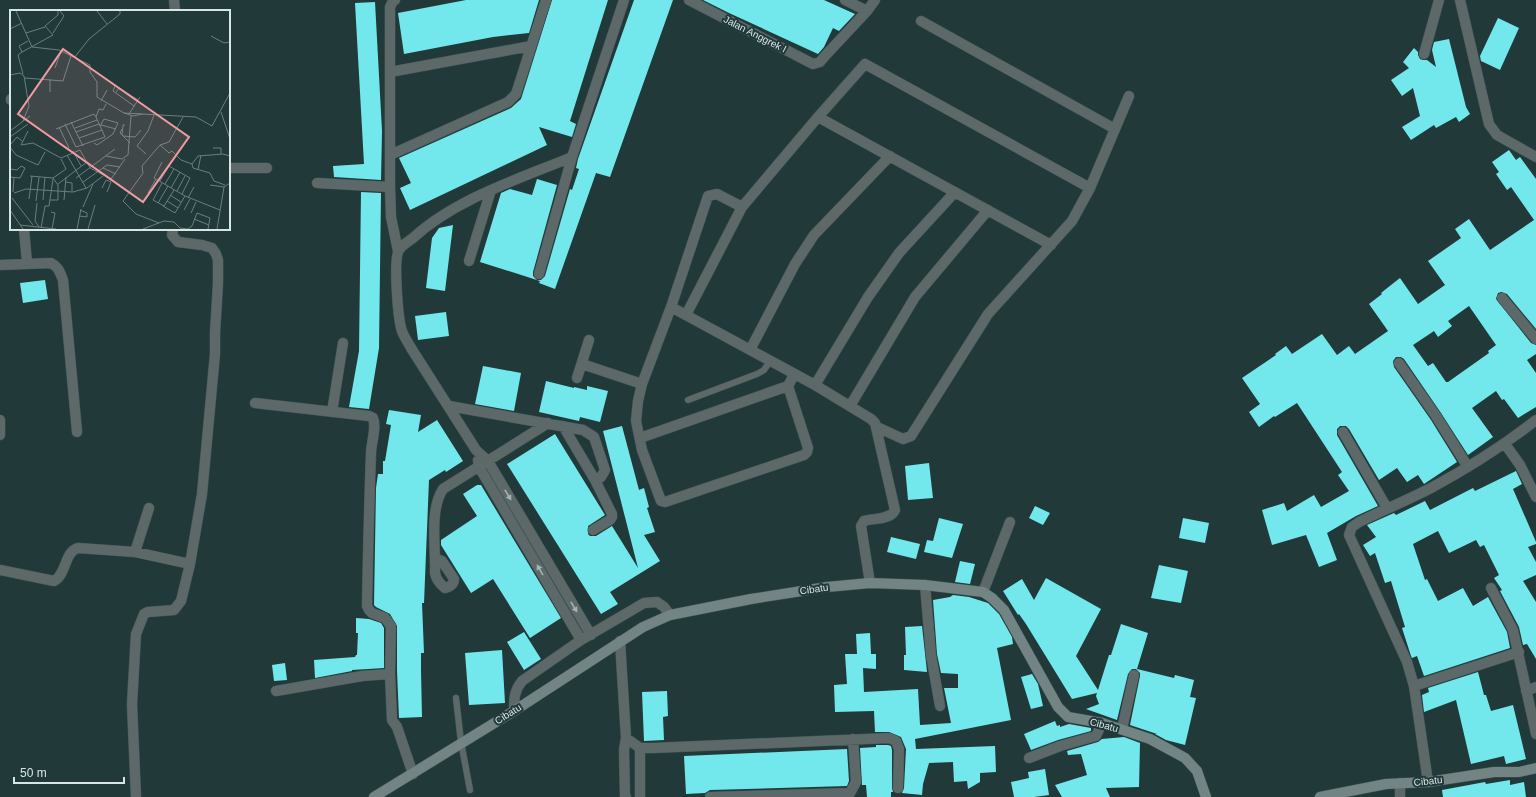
<svg xmlns="http://www.w3.org/2000/svg" width="1536" height="797" font-family="Helvetica,sans-serif">
  <rect width="100%" height="100%" fill="#22393a"/>
  <!-- building -->
  <path fill="#72e8ed" fill-rule="evenodd" d="M466,0H539L529,33L493,37L404,54L398,13Z
    M552,0H608L570,121L576,124L572,137L539,127L547,145L410,210L400,188L411,183L399,158L511,108L521,99Z
    M634,0H673L610,177L596,173L555,289L539,283L540,281L480,262L501,193L510,189L532,195L537,179L557,185L533,272V276L537,280H541L545,276L570,189L572,190L579,169L576,168L578,159Z
    M703,0H824L855,14L839,31L833,28L824,47L818,54L729,13Z
    M375,2L382,131L381,180L334,177L333,166L364,164L355,3Z
    M1498,18L1519,28L1500,70L1481,61L1480,56Z
    M1449,39L1466,107L1470,114L1459,122L1456,117L1436,128L1434,125L1411,140L1402,127L1420,116L1413,88L1402,96L1391,80L1409,68L1403,62L1414,48L1418,52V55L1420,59L1423,60H1427L1436,67L1432,50L1434,42Z
    M1509,150L1516,160L1520,157L1536,179V329L1507,294L1501,292L1498,293L1496,299L1531,343L1536,345V354L1527,360L1536,373V407L1518,418L1504,399L1502,400L1496,391L1472,408L1493,437L1468,455L1441,413L1404,359L1401,357H1396L1393,361L1394,367L1431,420L1457,462L1424,484L1418,475L1407,482L1397,468L1379,480L1349,429L1346,426H1340L1337,429V435L1378,506L1356,516L1327,533L1337,560L1319,567L1306,535L1272,545L1262,510L1284,503L1287,511L1314,495L1321,507L1349,491L1338,475L1342,472L1297,403L1275,417L1274,416L1259,427L1249,412L1260,404L1242,378L1276,355L1275,354L1286,346L1292,354L1322,334L1337,355L1349,346L1355,354L1388,331L1369,304L1382,294L1381,293L1391,285L1400,278L1418,304L1445,285L1428,261L1461,238L1455,229L1469,219L1490,250L1534,220L1511,187L1507,190L1496,174L1499,172L1492,162ZM1469,306L1496,345L1488,351L1489,353L1448,382H1446L1433,363L1428,366L1413,345L1434,331L1438,337L1452,326L1448,321Z
    M361,192L381,193L379,348L369,409L349,407L359,351Z
    M453,225L445,291L426,288L432,238L439,228Z
    M45,280L48,299L23,303L20,283Z
    M446,312L449,336L418,340L415,316Z
    M483,366L521,373L514,411L475,404Z
    M546,381L574,388V387L587,390V386L608,391L600,422L580,417L579,421L539,412Z
    M389,410L421,415L418,432L437,420L463,461L446,472L445,470L429,480L424,603H422L424,653H421V670L422,717L399,718L397,671V626L390,614L376,607L374,605L376,488L378,474H383V461H385L391,425L386,424Z
    M622,426L639,490L644,488L649,507L647,508L655,532L644,535L660,561L610,592L618,604L601,614L507,464L555,434L605,515L588,526V534L590,536H596L612,526L638,568L603,431Z
    M929,463L933,498L908,500L905,466Z
    M1516,471L1522,484L1513,489L1536,542V544L1528,547L1536,562V575L1523,581L1536,602V659L1527,644L1523,645L1519,627L1500,591L1502,590L1494,578L1499,575L1484,545L1480,547L1476,540L1449,553L1438,531L1413,544L1425,580L1427,579L1438,601L1463,588L1473,606L1488,597L1507,632L1510,648L1424,676L1417,656L1412,658L1411,656L1402,628L1405,627L1391,581L1385,583L1375,553L1370,556L1363,545L1376,537L1367,525L1394,513L1396,515L1425,501L1430,510L1473,488L1475,491Z
    M477,485H481L561,618L530,638L493,579L471,593L441,545V540L477,516L463,494Z
    M1035,506L1050,513L1043,525L1029,518Z
    M939,518L963,524L952,558L924,552L927,540L933,541Z
    M1183,518L1209,523L1205,543L1179,538Z
    M891,537L920,544L916,559L887,552Z
    M960,561L975,564L970,584L955,582Z
    M1159,565L1188,571L1181,603L1151,598Z
    M1046,578L1101,609L1076,656L1098,690L1109,655H1111L1121,624L1148,633L1137,669L1174,678L1175,675L1194,680L1190,697L1196,698L1185,745L1166,740L1155,734H1157L1130,725L1140,676V673L1136,669H1132L1128,674L1117,720L1086,709L1099,704L1096,696L1097,693L1072,699L1026,624L1019,614L1018,615L1003,591L1022,579L1034,600Z
    M953,595L969,597L988,603L999,614L1012,637L1013,644L997,648L1011,720L915,739L916,749L995,746L996,772L980,773V782L968,789L967,781L954,782L953,762L929,763L923,784L922,795L902,793L904,788L906,749L901,737L889,732H875L874,711L835,712L834,685L847,684L845,654H857L856,634L870,633L871,654H876V669L863,668L864,692L918,689L920,725L951,723L944,688H958V674L941,673L937,654L933,600L950,597Z
    M356,618L369,619L381,623L384,628V668L352,670V671L315,678L314,660L355,657L356,655H357L358,633H356Z
    M922,626L927,672L904,670V655H906L905,627Z
    M524,632L541,659L524,670L507,642Z
    M502,650L505,703L469,705L465,653Z
    M285,663L287,680L274,681L272,665Z
    M1478,672L1484,695H1486L1491,711L1513,705L1526,759L1506,764L1504,756L1471,764L1456,700L1424,712L1422,695L1429,692L1428,688Z
    M1032,674L1038,684L1043,706L1031,709L1021,677Z
    M667,691L668,716L663,717L664,740L644,741L642,692Z
    M1055,721L1057,726L1060,725V727L1069,724L1091,728V731L1058,740L1031,750L1024,734Z
    M1124,737L1140,743L1139,787L1106,788L1110,797H1062L1055,785L1087,775L1081,754L1068,755L1067,751L1098,742L1102,739Z
    M876,745H888L891,746L892,750V788L893,792H891V797H867L866,785H862L860,748L876,747Z
    M847,749L849,781L847,786L710,790L705,793L686,794L684,756Z
    M1045,769L1049,795L1034,797H1014L1011,782L1029,778L1028,772Z
    M1510,780V785L1524,782L1526,797H1443L1442,790L1485,782L1486,784Z"/>
  <g fill="none" stroke-linecap="round" stroke-linejoin="round">
    <defs>
      <path id="lane" d="M688,400L757,374L764,370L770,361
        M456,698L461,742L470,790"/>
      <path id="street" d="M174,0L175,11
        M395,0L393,1L390,7V187L391,217L398,251
        M689,0L813,64L820,62L824,57L867,11L875,0
        M845,0L867,11
        M1460,0L1489,124L1497,135L1536,157
        M921,21L1115,129
        M1424,54L1439,0
        M390,72L531,46
        M11,99V100
        M818,117L1051,245
        M390,155L508,102L516,94L546,0
        M572,157C519,179 455,199 413,238C409,241 402,245 399,250C393,259 398,320 402,331C404,337 408,342 411,348L476,450L488,461L591,635
        M229,168H267
        M317,183L390,187
        M742,207L717,194L708,196L671,307L642,384L638,401L636,421L642,450L661,501L665,502L804,455L807,452L808,448L788,386L794,375
        M24,229L27,263
        M469,261L491,190
        M0,265L51,263C59,267 60,273 63,280L77,432
        M539,274L572,157L624,0
        M1502,298L1536,339
        M671,307L815,385L871,419L875,423L895,510C891,520 873,518 864,521L861,526L870,583
        M686,315L742,207L818,117L865,64L1090,188
        M750,350L795,264L814,235L890,156
        M1399,363L1436,416L1468,467
        M582,364L642,384
        M577,378L589,340
        M815,385L868,297L899,253L955,192
        M255,403L369,416L373,418C377,428 371,442 371,454C369,505 368,555 367,606L369,610L372,613L385,618L391,626L390,674L392,720L397,727L413,774
        M449,406L583,430L594,437L605,470L601,477L595,480
        M850,406L915,297L988,210
        M332,412L343,343
        M0,420V435
        M563,426L595,480L612,514V517L610,520L593,530
        M877,427L903,439L911,436L988,314L1072,221L1090,188L1129,96
        M1343,432L1387,508
        M640,438L788,386
        M1505,444L1520,465L1536,497
        M478,460L479,467L581,640
        M135,552L149,508
        M435,558L442,561L454,579C454,584 450,587 445,588C440,584 436,579 435,573C436,548 429,510 443,489L548,423
        M0,570L54,581C67,574 64,552 78,548L135,552L190,564
        M925,585L931,655L940,706
        M1491,588L1513,630L1536,734
        M983,592L1010,522
        M620,641L626,738L624,750L625,796L626,797
        M1414,686L1519,652
        M276,691L362,676L390,674
        M1526,691L1536,687
        M514,711C514,699 514,691 522,681L581,640L644,603L657,602L664,607L670,615
        M1122,729L1134,675
        M626,738L640,748H653L889,738L896,741L899,749L898,788
        M640,748V797
        M1029,758L1060,746L1096,736L1102,723
        M1428,782L1414,686L1407,662L1349,535L1352,527L1359,522C1383,510 1408,500 1431,488C1468,468 1503,446 1536,420
        M1400,783V797
        M136,797L132,704L136,634L144,614L148,612L174,610L181,601L190,564L202,494L215,354V333L218,283V260L216,254L212,248L202,245L178,242L172,235L173,229
        M710,797L850,793L856,782L853,739"/>
      <path id="secondary" d="M374,797L514,711L643,627L670,615L751,599L827,587L870,583L925,585L983,592L992,598L1004,610L1058,707L1068,717L1102,723L1150,739L1185,758L1197,771L1206,797
        M1320,797L1386,784L1428,782L1494,772H1519L1536,768"/>
    </defs>
    <!-- lane casing -->
    <use href="#lane" stroke="#3f5555" stroke-width="7"/>
    <!-- street casing -->
    <use href="#street" stroke="#3f5555" stroke-width="11"/>
    <!-- secondary casing -->
    <use href="#secondary" stroke="#3f5555" stroke-width="11"/>
    <!-- lane -->
    <use href="#lane" stroke="#5d6868" stroke-width="6"/>
    <!-- street -->
    <use href="#street" stroke="#5d6868" stroke-width="10"/>
    <!-- secondary -->
    <use href="#secondary" stroke="#738485" stroke-width="10"/>
  </g>
  <!-- one-way arrows -->
  <defs><path id="oneway-solid" d="M-6-.8H1V-3.2L6.5 0L1 3.2V.8H-6Z"/></defs>
  <g fill="#a6b3b3">
    <use href="#oneway-solid" transform="translate(508 495) rotate(59)"/>
    <use href="#oneway-solid" transform="translate(540 570) rotate(-120)"/>
    <use href="#oneway-solid" transform="translate(574 607) rotate(59)"/>
  </g>
  <g text-anchor="middle" dominant-baseline="central" stroke-width="4" stroke-linejoin="round" paint-order="stroke">
    <!-- street labels -->
    <g font-size="10" fill="#d7e5e5" stroke="#22393a">
      <text transform="translate(755 34) rotate(27)">Jalan Anggrek I</text>
      <text transform="translate(814 589) rotate(-8)">Cibatu</text>
      <text transform="translate(508 714) rotate(-32)">Cibatu</text>
      <text transform="translate(1104 725) rotate(15)">Cibatu</text>
      <text transform="translate(1428 781) rotate(-6)">Cibatu</text>
    </g>
  </g>
  <!-- overview -->
  <g transform="translate(10 10)">
    <rect width="220" height="220" fill="#22393a"/>
    <path fill="none" stroke="#6a7e7e" stroke-width="1" d="M6,1L22,37L49,40L80,55V62L87,72V87L114,103L186,107L202,116L220,83M87,1L97,14M0,19L12,13M16,23L35,17M43,23L54,6L50,1M201,26L214,33L220,32M18,31L9,36L12,42L43,25L35,16L48,5V1M12,42L8,45L13,64M64,48L79,29L110,4V1M45,58L51,41M0,65L10,63L14,66L19,96L13,111M15,68L53,71L61,46M105,76L103,81L124,96M40,82V69M106,82L109,78L128,90M91,91L97,80M211,102L220,129M114,103L123,106L132,104M119,104L130,87M61,112L73,136M55,114L66,137L95,127M91,115L106,119M49,117L59,138M65,118L87,110M46,119L84,104L86,107M112,119L110,123L120,133M0,121L20,106M18,121L11,135L23,133L51,148M66,122L89,114M112,125L113,115H115M113,126L125,127L131,120M0,127L18,114M95,127L86,107L89,99L93,100L96,94M69,128L92,120M84,133L87,135L103,124L108,113L94,109L90,116M0,135L7,127L12,131M150,135L159,143L162,141L171,150L182,154M0,137L6,145L28,155L35,142M203,138H211V144M63,141L71,156M136,144L127,136L138,121L144,105M57,145L76,178M96,146L112,149L118,145L121,106M51,148L70,140L80,158L101,169L115,149M152,152L144,168L175,186L210,200M93,158L106,164M0,159L7,160L11,156L15,158L10,168L0,167M188,160L191,145M20,166L43,168M43,168L56,159L51,149M66,168L105,139M150,171L159,156L180,168L172,184M56,172L62,173V181M73,172L97,155L110,157M152,173L143,190L154,196L164,180M48,174L77,152M155,174L164,159M200,175L214,177M215,175L204,171L200,163L183,158L182,154L188,146L213,144L220,146M92,178L96,170L101,172L97,182M161,178L170,162M167,181L175,166M3,182L4,167M4,183L16,179L63,182L77,178L93,166M138,183L146,169M160,185L171,192M2,188L23,215M178,188L184,177M19,189L22,166M33,190L35,167M40,190H48V175L43,168M54,190L56,167M26,191L29,167M157,191L168,198M27,193L25,211L29,217M148,193L158,176M153,196L165,203L175,186M73,197L83,174M0,200L13,219M174,200L180,189M41,202L45,203L42,219M181,203L186,192M69,206L77,207V203L70,200M184,209L199,215M149,213L126,204L113,191L133,163L132,156L150,135L159,132L173,107M10,215L46,219M31,218L35,196H39L43,169M67,219L71,199M78,219L85,195M133,219L154,211L164,212L170,218L178,219L182,216L187,203L200,208L198,219M207,219L214,177L220,173"/>
    <path fill="#f49aa2" fill-opacity="0.15" stroke="#f49aa2" stroke-width="2" d="M53,39L179,127L133,192L8,104Z"/>
    <rect width="220" height="220" fill="none" stroke="#d7e5e5" stroke-width="2"/>
  </g>
  <!-- scale -->
  <path d="M14 777v6h110v-6" fill="none" stroke="#d7e5e5" stroke-width="2"/>
  <text x="20" y="777" font-size="12" fill="#d7e5e5" stroke="#22393a" stroke-width="3" paint-order="stroke">50 m</text>
</svg>
